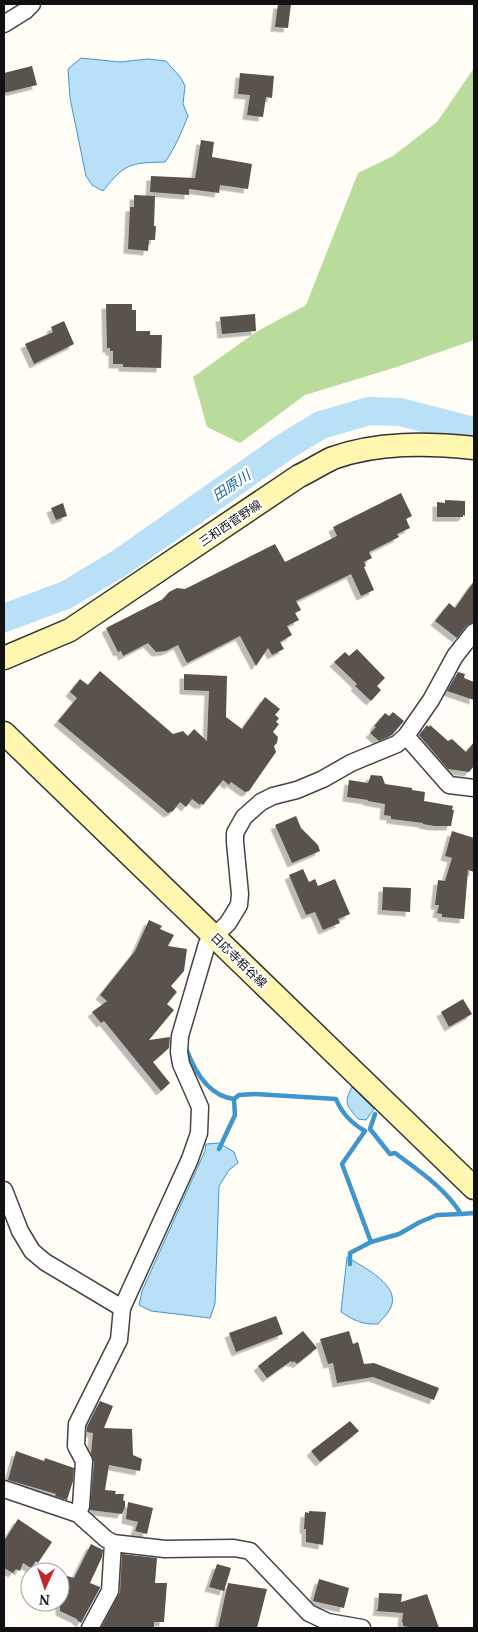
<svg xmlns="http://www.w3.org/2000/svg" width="478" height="1632" font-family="'PT Serif','Noto Sans JP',serif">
  <defs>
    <filter id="shadow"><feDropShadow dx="-4.5" dy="4.5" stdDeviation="0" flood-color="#0004"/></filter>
  </defs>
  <rect width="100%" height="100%" fill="#fffdf5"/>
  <!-- forest -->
  <path fill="#b9dc9c" d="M474,68V340L397,367L305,395L240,443L207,427L193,377L256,332L306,305L358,173L393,156L437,122Z"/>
  <!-- water -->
  <path fill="#b9e0f7" stroke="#3f96cf" d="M81,58L120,62L148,59L166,61L181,78L185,86L183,104L188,116C182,131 174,150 165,162C130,163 125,163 103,191L92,185L86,176L70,98L68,69Z
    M352,1087L374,1109L366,1120L358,1119C347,1105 343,1104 352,1087Z
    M219,1143L234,1152L238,1163L229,1170L219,1186L215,1304L210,1318L151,1311L139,1305L142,1291L205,1151L206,1144Z
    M347,1257C363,1267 403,1286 390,1309C387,1315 381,1320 378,1324C363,1325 353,1320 341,1312Z"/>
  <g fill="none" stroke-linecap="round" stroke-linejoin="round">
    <!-- stream -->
    <path stroke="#3f96cf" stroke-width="4.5" d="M186,1048C194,1070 208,1096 234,1099L239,1095L255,1094L336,1099C342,1114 351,1123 365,1131L342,1164L371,1242
      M375,1114L370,1129L390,1154L395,1153C419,1171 445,1188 461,1214L474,1213
      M219,1149L235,1115L234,1099
      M350,1264V1253L371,1242L399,1234L420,1222L437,1215L461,1214"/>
    <!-- river -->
    <path stroke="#b9e0f7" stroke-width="28" d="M4,618L66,595L121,562L286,446L321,425L369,411L400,412L474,431"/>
  </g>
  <!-- building -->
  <path fill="#5a524d" filter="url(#shadow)" d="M278,4H291L288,28L275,27Z
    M32,66L37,85L4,93V73Z
    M240,73L274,76L272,98L266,97L263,117L247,115L250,95L238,94Z
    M201,140L214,142L212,157L252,164L248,189L220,185L219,193L189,189V195L150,192L151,176L195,178Z
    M134,195L155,196L154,226H156L155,240H149L148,251L128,249L130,207H134Z
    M106,304H132V310H136V331H150V335H162L161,368L123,367V364H113V351H110V348H107Z
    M255,314L256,331L222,334L220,317Z
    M64,321L74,344L34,364L25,344L53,332L51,327Z
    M401,493L412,516L406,519L410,528L397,534L399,537L369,552L372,558L364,562L366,566L364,567L374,590L361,596L351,574L296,601L301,610L295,613L299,620L287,626L292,635L280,642L284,649L272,655L268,648L256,666L240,636L187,663L178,645L166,651L156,652L148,643L123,656L121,651L118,652L106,628L163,599L169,592L177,588L185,589L275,544L285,562L337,536L333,527Z
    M445,500L465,501V516L463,515V517H437V502L445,503Z
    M63,503L67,516L56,520L51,508Z
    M474,581V622L467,625L457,638L435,621L449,603L455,608Z
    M357,649L385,678L377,686L381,690L371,701L355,686L357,684L334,662L345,652L349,656Z
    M100,671L173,734L183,731L188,736L194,729L207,741L209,691L184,690V674L227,676L226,717L242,729L265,697L280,709L275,715L279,718L276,722L279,724L273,732L278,737L277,743L274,746L276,752L249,791L245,792L231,782L229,785L223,780L203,805L201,803L200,805L192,799L186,807L180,802L173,811L168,813L58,721L77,698L70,692L80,679L88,685Z
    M458,672L465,674L464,678L474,682V700L447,691Z
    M393,712L404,721L392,735L379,741L370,733L376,727L374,726L385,713L389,716Z
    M427,725L429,727L430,725L448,741L452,739L466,752L474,742V766L469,772L448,769L419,735Z
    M371,775L382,776L385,784L412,788V790L425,792L424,801L453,806L452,810H454L451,826H434L423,824V823L391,819V816L384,815L385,804L368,801V800L347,797L349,780L368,783Z
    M296,816L301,828L318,845L320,851L292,863L275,825Z
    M452,831L474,838V872L468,870L464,919L442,917V914L437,913L439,905H435L438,880L445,881L452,858L445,856Z
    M303,869L309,882L315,879L318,886L335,879L350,914L338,919L340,923L323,930L315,912L306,915L289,875Z
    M383,887L411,888L410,912L382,910Z
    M149,920L162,926L160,929L174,935L168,946L187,949L184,971L171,986L177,992L167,1004L174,1010L149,1040L170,1037L169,1048L153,1062L170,1083L161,1091L104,1021L101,1023L92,1012L107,1001L100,995L135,951Z
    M463,999L472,1014L449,1027L441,1012Z
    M276,1316L283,1334L236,1352L229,1333Z
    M303,1331L317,1348L297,1364L294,1361L293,1363L291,1361L267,1378L258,1366Z
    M349,1331L353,1344L358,1342L364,1364L374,1363L439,1388L434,1400L373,1377L337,1383L333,1363L328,1364L320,1339Z
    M100,1401L113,1406L104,1428L132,1429L133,1455L142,1459L140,1471L109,1465L105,1490L116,1491L115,1494H124L123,1500L125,1501V1507L122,1514L90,1510L94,1462L91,1454L93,1433L87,1432V1427Z
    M350,1421L359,1431L320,1462L311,1451Z
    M16,1451L44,1461L45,1458L74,1468L73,1481L67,1500L55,1496L56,1494L8,1480Z
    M128,1502L153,1508L147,1534L135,1531L138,1522L126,1519Z
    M309,1511L326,1512L323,1545L306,1542V1529H304L305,1512L309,1513Z
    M18,1519L52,1542L38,1563L36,1561L31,1568L23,1563L20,1571L16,1569L13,1573L4,1568V1541Z
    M91,1544L103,1550L102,1557L90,1583L100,1587V1588L81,1623L77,1620V1619L60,1611V1574L74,1578Z
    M122,1554L157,1558L155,1583H167L164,1622H154V1628H101L120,1592Z
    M217,1564L231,1568L224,1591L209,1587Z
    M319,1579L349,1588L344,1608L313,1601Z
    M228,1583L267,1589L257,1628H218Z
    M379,1593L402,1594L401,1602L427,1594L439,1628H415L403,1626V1623L402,1622L403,1613L376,1611L378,1609Z"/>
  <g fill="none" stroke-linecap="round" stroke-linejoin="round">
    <defs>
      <path id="street" d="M4,24L25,11L32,4
        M474,632L455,656L431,700L406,736L449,785L474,788
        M4,1190L20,1231L32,1251L45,1262L122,1308
        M4,1489L78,1514L106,1539L113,1543L165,1549L234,1548L250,1551L309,1613L328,1622L362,1628
        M78,1514L81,1506L84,1461L76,1446L77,1424L119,1340L122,1308L190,1159L199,1133L200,1107L181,1064L179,1052L180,1036L207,944L228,923L239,905L240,894L235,842V833L244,817L261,802L273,796L297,790L323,779L351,763L397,744L406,736
        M90,1628L110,1591L113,1543"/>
      <path id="secondary" d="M4,658L70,630L299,476C310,471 322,463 333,458C378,442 427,443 474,448
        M4,733L474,1188"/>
    </defs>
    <!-- street casing -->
    <use href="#street" stroke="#444" stroke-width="19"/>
    <!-- secondary casing -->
    <use href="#secondary" stroke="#333" stroke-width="25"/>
    <!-- street -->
    <use href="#street" stroke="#fff" stroke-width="16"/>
    <!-- secondary -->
    <use href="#secondary" stroke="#fff6b0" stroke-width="22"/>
  </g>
  <g text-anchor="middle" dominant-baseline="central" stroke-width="5" stroke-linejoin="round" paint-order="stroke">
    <!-- street labels -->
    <g font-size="12" fill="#111" stroke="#fff">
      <text transform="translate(230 523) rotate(-34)">三和西菅野線</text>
      <text transform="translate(239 960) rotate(44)">日応寺栢谷線</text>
    </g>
    <!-- water labels -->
    <g font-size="14" font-style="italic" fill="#1768a6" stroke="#fff">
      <text transform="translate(231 485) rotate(-34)">田原川</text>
    </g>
  </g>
  <!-- border -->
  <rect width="478" height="1632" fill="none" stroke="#111111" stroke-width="10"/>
  <!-- north arrow -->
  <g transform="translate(45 1587) rotate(183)"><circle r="24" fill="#ffffff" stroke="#a0a0a0"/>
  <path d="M0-4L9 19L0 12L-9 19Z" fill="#c4262e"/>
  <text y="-8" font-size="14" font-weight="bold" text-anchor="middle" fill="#111111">N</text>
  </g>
</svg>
